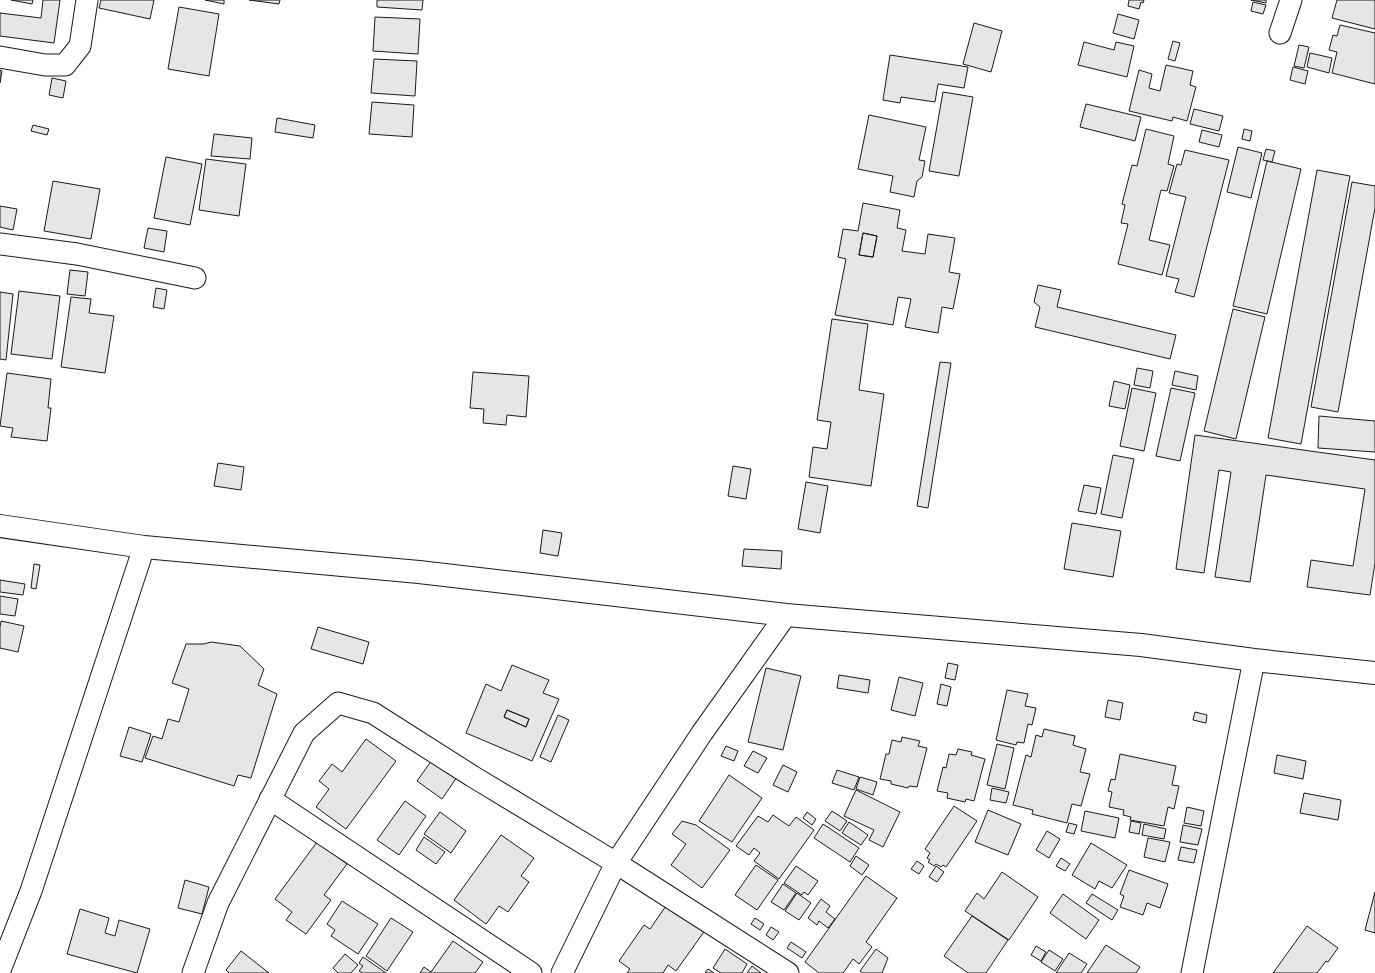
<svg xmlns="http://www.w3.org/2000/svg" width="1375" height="973" font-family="'Noto Sans',sans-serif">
  <rect width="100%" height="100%" fill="#fff"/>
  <!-- building -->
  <path fill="#e6e6e6" stroke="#1a1a1a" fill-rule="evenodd" d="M11,0H33L32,4Z
    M43,0H60L54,43L0,36V13L41,18Z
    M101,0H154L150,19L99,8Z
    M205,0H224V4Z
    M249,0H280L279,4Z
    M377,0H423L422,10L377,7Z
    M1129,0H1144L1143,3L1141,2L1139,9L1128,6Z
    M1251,0H1266V3Z
    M1337,0H1375V29L1332,18Z
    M1253,2L1266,5L1263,14L1251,11Z
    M179,7L219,14L209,76L168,69Z
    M1118,14L1139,20L1134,39L1113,33Z
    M375,17L420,19L418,54L373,51Z
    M974,23L1002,31L991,72L963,64Z
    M1340,25L1375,33V84L1332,73L1337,52L1329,50L1333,35L1337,36Z
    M1173,41L1180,43L1175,61L1168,59Z
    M1084,42L1114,50L1116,42L1134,46L1127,77L1078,65Z
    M1299,45L1309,47L1304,68L1294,66Z
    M1310,53L1332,58L1329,73L1307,67Z
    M890,55L968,67L964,88L938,84L935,102L901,97L900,103L883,100Z
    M374,59L417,61L415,96L371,93Z
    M1166,65L1193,71L1190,85L1196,87L1187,121L1173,117L1172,121L1129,111L1139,70L1152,74L1149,88L1160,91Z
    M1293,67L1308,71L1305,84L1290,80Z
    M0,70L2,71L0,83Z
    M52,78L66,81L63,98L49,95Z
    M943,92L973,97L959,176L929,171Z
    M372,102L414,105L412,137L369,134Z
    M1086,104L1141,117L1135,141L1080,127Z
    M1194,109L1223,116L1219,131L1190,124Z
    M869,115L926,127L919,160L925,161L922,177L917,181L914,197L890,192L893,176L858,169Z
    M277,118L315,125L313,138L275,132Z
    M33,125L49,129L47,135L31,131Z
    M1146,129L1174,136L1168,164L1174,166L1167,191L1161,190L1149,240L1170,245L1162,275L1118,264L1128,224L1121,223L1125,205L1122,204L1132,165L1137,166Z
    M1244,129L1252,131L1250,141L1242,139Z
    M1202,130L1222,135L1219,147L1199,142Z
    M214,134L252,138L250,159L211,156Z
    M1238,147L1262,153L1251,198L1227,192Z
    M1266,149L1275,151L1272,162L1263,160Z
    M1185,150L1229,160L1194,297L1175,292L1179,279L1166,276L1186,197L1169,193L1177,164L1181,165Z
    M166,157L202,164L190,225L154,218Z
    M206,159L246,164L239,216L199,210Z
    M1267,161L1301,169L1267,314L1233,306Z
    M1317,170L1350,176L1301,444L1268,438Z
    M53,181L100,189L91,239L44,231Z
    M1352,182L1375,186V208L1338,412L1311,407Z
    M863,203L900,210L897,228L906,230L902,251L925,254L928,234L955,238L949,272L960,274L953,309L942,307L938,333L905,327L911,299L898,297L893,325L835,315L846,259L838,257L843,229L858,231ZM863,233L877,236L873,257L859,255Z
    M0,206L17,209L13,230L0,227Z
    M148,228L167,231L164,252L144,248Z
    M863,233L877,236L873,257L859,255Z
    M70,270L88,272L85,296L67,294Z
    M1038,285L1061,290L1057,307L1176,335L1170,359L1035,327L1040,307L1034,302Z
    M156,288L167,290L164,309L153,307Z
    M19,291L60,296L52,359L11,354Z
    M0,292L13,294L6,360L0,359Z
    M71,297L91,299L89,313L114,316L105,373L61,367Z
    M1233,309L1265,317L1236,439L1204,431Z
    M832,319L868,324L859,390L884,394L871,486L809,477L813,447L827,449L831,422L817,420Z
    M940,362L951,363L928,508L917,506Z
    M1137,368L1153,371L1150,388L1134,385Z
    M1175,371L1198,376L1196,390L1172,385Z
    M473,372L529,376L526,417L507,415L506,425L483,423L484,409L470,408Z
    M7,373L51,379L48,408H51L47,441L11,437L13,428L0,426Z
    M1114,381L1130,385L1125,409L1109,406Z
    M1132,388L1156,393L1144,451L1120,446Z
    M1171,388L1195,393L1180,461L1156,456Z
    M1319,416L1375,421V452L1318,448Z
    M1195,435L1375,460V563L1370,595L1307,587L1311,560L1353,566L1365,489L1266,475L1250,582L1215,577L1231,472L1219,470L1204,573L1176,569Z
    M1113,455L1134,459L1122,518L1101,514Z
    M218,463L244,467L241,490L214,486Z
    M733,466L751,469L746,499L728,496Z
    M806,482L828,486L820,533L798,529Z
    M1084,485L1101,488L1096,514L1078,511Z
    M1072,523L1121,531L1113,577L1064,569Z
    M543,530L562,533L558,556L540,553Z
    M744,549L782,551L781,569L742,566Z
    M34,564L40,565L36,589L31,588Z
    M0,580L25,584L23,595L0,592Z
    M0,596L18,599L15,616L0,614Z
    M1,621L24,626L18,652L0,648V627Z
    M318,627L369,642L363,664L311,649Z
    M211,642L240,646L264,669L258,685L277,694L251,778L238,775L234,786L145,758L153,736L162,739L168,719L179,722L189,689L172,683L186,644H204Z
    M948,663L958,665L955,680L945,678Z
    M512,665L549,680L543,693L559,699L532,761L466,733L486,684L501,691ZM507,710L529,719L526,727L504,717Z
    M766,668L801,676L783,750L748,742Z
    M839,675L870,680L868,693L837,688Z
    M899,677L923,683L915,716L891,710Z
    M941,684L951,687L947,706L937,704Z
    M1007,690L1028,694L1025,706L1036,708L1032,725L1028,724L1024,743L1017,742L1016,745L996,740Z
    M1108,700L1123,703L1120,720L1105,717Z
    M507,710L529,719L526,727L504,717Z
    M1195,712L1207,715L1206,723L1193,720Z
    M558,715L569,720L551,762L540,757Z
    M129,727L151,734L142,762L120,756Z
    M1044,729L1075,736L1073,745L1086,749L1080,772L1090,774L1081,806L1072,804L1067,823L1032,814L1033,810L1013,805L1026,755L1031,757L1036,735L1042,737Z
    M902,737L920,741L918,746L927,748L917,787L909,786L908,788L891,784V781L880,779L886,754H889L892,740L901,742Z
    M366,739L396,761L346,829L316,807L329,789L319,781L332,764L342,772Z
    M997,744L1014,748L1005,789L987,785Z
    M726,746L738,751L734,761L721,756Z
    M958,749L972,752L971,755L985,759L974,801L966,799L965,802L947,798L948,793L937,791L943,767L946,768L949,754L956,755Z
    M753,751L767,758L758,773L744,766Z
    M1120,754L1176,766L1172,785L1179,786L1174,809L1168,807L1164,826L1130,820L1131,817L1123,815L1124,810L1109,807L1112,792L1108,791L1111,779L1115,780Z
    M1277,755L1306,761L1303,779L1274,773Z
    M432,760L457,777L442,799L417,781Z
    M783,765L797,772L788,792L773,785Z
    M837,770L859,777L854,790L832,783Z
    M729,775L762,798L732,842L699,821Z
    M860,777L877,782L873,795L856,789Z
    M992,788L1009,792L1006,803L990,800Z
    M856,790L900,812L883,847L869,840L874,830L844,816Z
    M1304,793L1341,800L1338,820L1300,813Z
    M405,801L426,816L399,855L377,840Z
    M954,806L977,821L946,867L943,865L941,867L936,864L934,866L928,862L930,860L927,858L930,853L925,849Z
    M1187,807L1204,811L1201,826L1184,823Z
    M988,810L1021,824L1008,855L975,842Z
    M832,811L847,821L840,831L825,821Z
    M1085,811L1119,818L1115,838L1081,831Z
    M440,812L466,831L451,853L424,834Z
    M807,812L816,819L812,825L803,818Z
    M773,815L789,826L796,817L814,830L779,879L754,861L760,853L754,848L749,855L736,846L758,816L768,822Z
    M682,821L696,825L730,850L702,888L671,865L686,844L672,834Z
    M1131,821L1141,823L1139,834L1129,832Z
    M849,822L868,835L861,845L842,833Z
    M1069,823L1077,825L1074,834L1066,832Z
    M823,824L859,848L850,862L814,838Z
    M1144,824L1166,829L1164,839L1142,835Z
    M1183,825L1202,829L1198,845L1180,842Z
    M1047,831L1060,839L1049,858L1036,850Z
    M501,835L534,858L521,876L529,882L508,912L499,906L486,924L454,900Z
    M424,837L445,852L436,864L416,850Z
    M1148,838L1170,842L1165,862L1144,857Z
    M317,842L347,864L324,895L331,900L306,934L286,920L292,912L275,899Z
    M1091,843L1127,865L1112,888L1099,881L1095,889L1072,875Z
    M1181,847L1197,850L1194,863L1178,860Z
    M856,856L869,865L862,875L850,866Z
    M1061,858L1070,864L1065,871L1056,866Z
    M917,861L924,866L919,874L911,869Z
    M756,865L778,880L757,910L735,895Z
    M796,866L818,881L808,895L804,892L802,895L784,883Z
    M936,866L944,872L937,882L929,877Z
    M1129,870L1168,884L1160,908L1147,903L1143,915L1120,907L1124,896L1120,894Z
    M1002,872L1038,897L1009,940L965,911L977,893L984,899Z
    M866,876L897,898L866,942L872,947L859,964L853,959L843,973H819L805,962Z
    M185,880L209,887L202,914L178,908Z
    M783,884L796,893L784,910L771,902Z
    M1375,892V933L1365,930Z
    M797,893L811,903L799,920L785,911Z
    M1063,894L1099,920L1086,939L1050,913Z
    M1092,894L1118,910L1112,920L1086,903Z
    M821,899L830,906L826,912L835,919L828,928L819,921L817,925L808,918Z
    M342,901L378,924L358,954L331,936L335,930L327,924Z
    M668,903L706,929L676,971L668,965L663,973H627L630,969L619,961L644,925L650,929Z
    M80,909L109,918L105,933L115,936L119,920L150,929L137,973L67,954Z
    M972,916L1008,940L986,973H968L944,956Z
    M391,918L413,932L387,971L366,956Z
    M755,918L764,924L760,930L751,924Z
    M1307,926L1338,948L1328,962L1326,961L1317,973H1273Z
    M771,927L779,932L773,940L766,935Z
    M453,941L483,962L475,973H420L424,967L431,972Z
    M791,942L806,952L802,958L787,948Z
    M1106,945L1140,967L1136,973H1087Z
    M1036,946L1046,952L1041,961L1031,955Z
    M725,949L747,964L742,973H721L713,968Z
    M876,949L888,958L882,973H863L860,971Z
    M1049,950L1063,959L1055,971L1041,962Z
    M241,951L269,973H229L226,970Z
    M1069,953L1087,964L1081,973H1056Z
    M345,954L358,965L351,973H338L333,968Z
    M363,957L386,973H363L359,971L363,966L359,963Z
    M752,966L761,973H747Z
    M708,969L714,973H705Z"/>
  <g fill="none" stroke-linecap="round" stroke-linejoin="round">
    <defs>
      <path id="street" d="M1280,33L1291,0
        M0,57L45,65H65L80,46L87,0
        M0,244L77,254L195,278
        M270,799L531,973
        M0,970L31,891L144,547
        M193,973L218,903L304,733L338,703L373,713L472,776L616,863L788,973
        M562,973L616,863L702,733L786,615
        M1192,973L1254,660"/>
      <path id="secondary" d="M0,526L144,547L419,572L786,615L1141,645L1254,660L1375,673"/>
    </defs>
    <!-- street casing -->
    <use href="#street" stroke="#1a1a1a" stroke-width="23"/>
    <!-- secondary casing -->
    <use href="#secondary" stroke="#1a1a1a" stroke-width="24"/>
    <!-- street -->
    <use href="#street" stroke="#fff" stroke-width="21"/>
    <!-- secondary -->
    <use href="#secondary" stroke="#fff" stroke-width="22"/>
  </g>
</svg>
